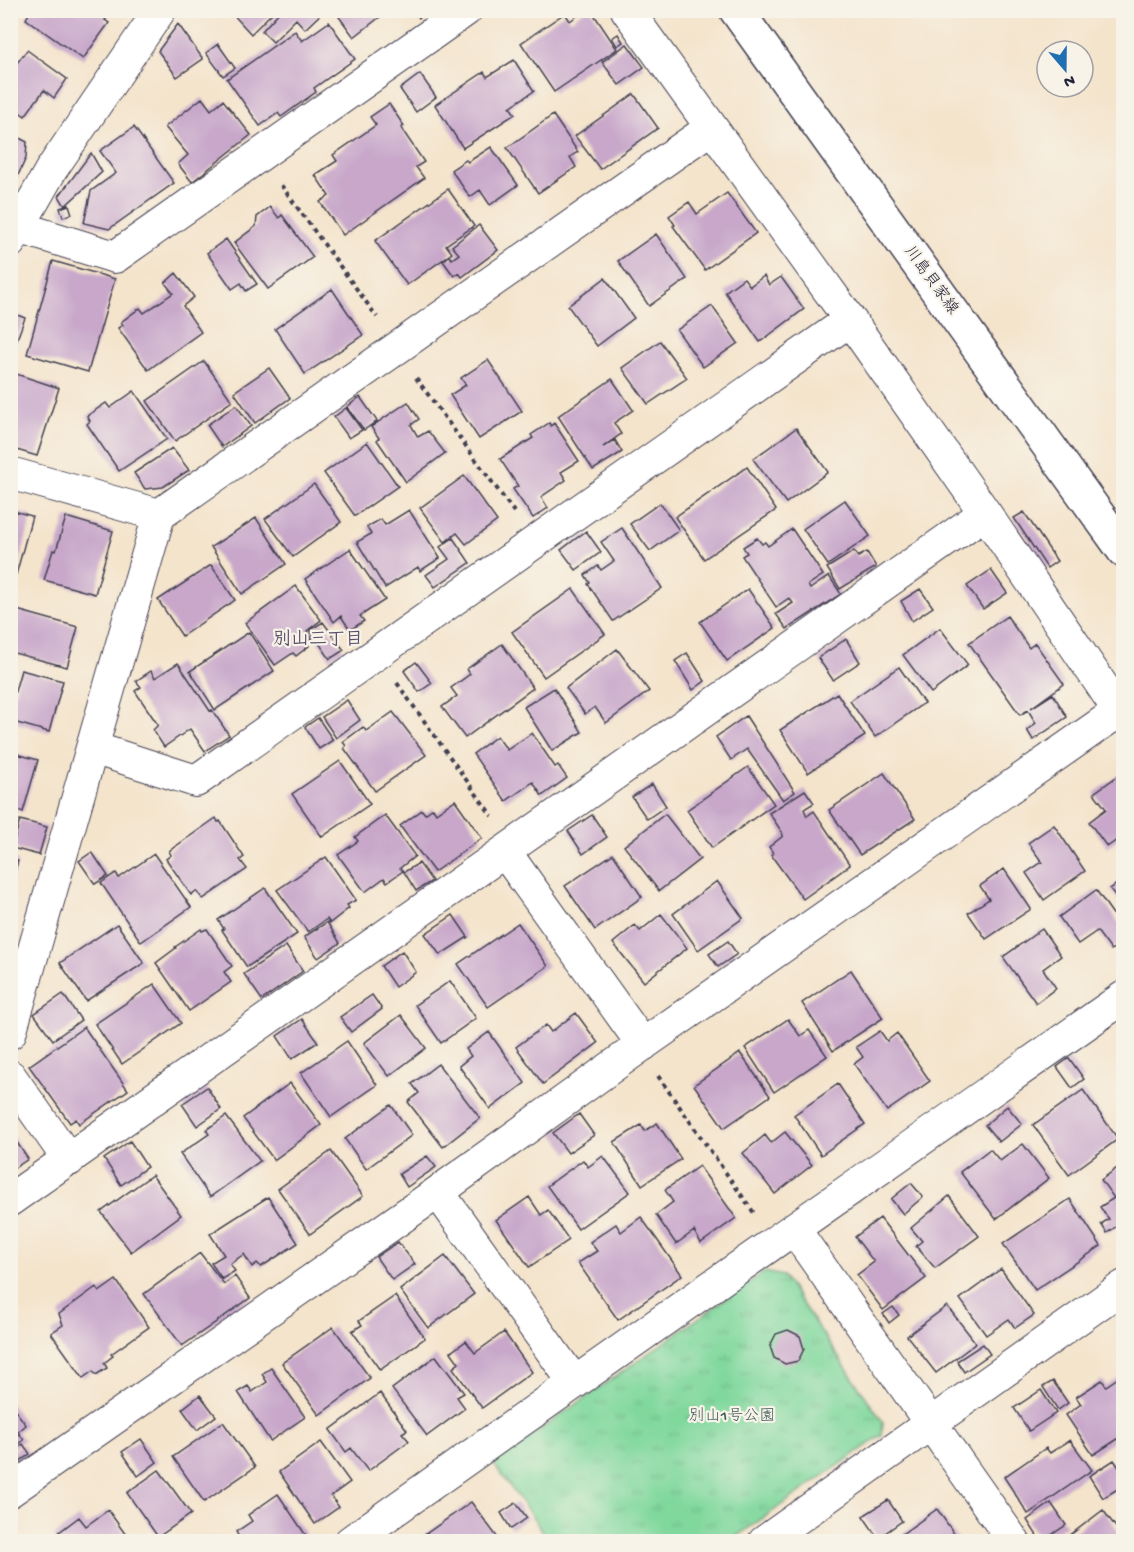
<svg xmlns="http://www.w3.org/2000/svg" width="1134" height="1552" font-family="'Gochi Hand','Klee One',sans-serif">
  <defs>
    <pattern id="park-tufts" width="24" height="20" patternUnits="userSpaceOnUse" patternTransform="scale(1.5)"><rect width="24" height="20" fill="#80d89d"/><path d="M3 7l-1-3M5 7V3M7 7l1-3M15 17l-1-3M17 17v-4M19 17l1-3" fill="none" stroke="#6eb988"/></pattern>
  </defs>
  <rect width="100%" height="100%" fill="#f7f3e8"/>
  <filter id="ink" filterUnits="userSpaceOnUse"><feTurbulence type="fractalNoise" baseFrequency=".0167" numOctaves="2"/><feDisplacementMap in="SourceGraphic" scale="12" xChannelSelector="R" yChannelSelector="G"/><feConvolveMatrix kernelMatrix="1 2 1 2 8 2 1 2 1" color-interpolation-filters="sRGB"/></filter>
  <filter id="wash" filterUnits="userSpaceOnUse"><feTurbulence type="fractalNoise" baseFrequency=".008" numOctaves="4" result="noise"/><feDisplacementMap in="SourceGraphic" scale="24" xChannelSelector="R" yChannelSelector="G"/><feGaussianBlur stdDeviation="1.35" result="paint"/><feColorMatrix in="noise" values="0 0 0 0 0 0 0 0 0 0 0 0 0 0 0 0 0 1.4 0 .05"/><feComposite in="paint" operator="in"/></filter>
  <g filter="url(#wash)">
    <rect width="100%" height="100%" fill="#f4e4cc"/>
    <!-- park -->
    <path fill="url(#park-tufts)" stroke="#517d6c" stroke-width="1.5" d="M764,1272L783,1276L883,1422L882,1435L730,1541H550L493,1463Z"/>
    <g id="blocks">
      <!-- building -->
      <path fill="#c8a7ca" d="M31,10H112L105,20L109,23L83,59L26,19Z
        M229,10H275L251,34Z
        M281,10H325L305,29L296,19L273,42L262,31Z
        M334,10H389L354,37Z
        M414,10H430L419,18Z
        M585,10H591L617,49L554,92L521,43L565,13L570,21Z
        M329,22L355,59L314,88L316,92L281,117L278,113L260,126L227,79L295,31L302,41Z
        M178,24L203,59L177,77L158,51Z
        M618,34L623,42L617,46L612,38Z
        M218,44L235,68L223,76L206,53Z
        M627,44L644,67L619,85L602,62Z
        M27,50L67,79L54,98L44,90L25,116L10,105V72Z
        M514,60L534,91L510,107L515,114L463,148L435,105L484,72L487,77Z
        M420,74L436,97L416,112L400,89Z
        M634,94L658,128L600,169L575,136Z
        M202,98L211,110L223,100L251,135L192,182L178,164L188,155L165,127Z
        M389,104L404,126L401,128L424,162L416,167L424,178L343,235L320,202L329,196L315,175L337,161L333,155L376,125L370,117Z
        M553,115L578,152L570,157L576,167L538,193L507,148Z
        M134,127L174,183L109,229L84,223L91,191L116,173L100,151Z
        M10,133L27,142L26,158L14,184L10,187Z
        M491,147L518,185L490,205L480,190L470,197L451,170L466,160L468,162Z
        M91,153L102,172L65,206L59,196Z
        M448,189L474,226L446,245L452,253L407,285L375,241Z
        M727,193L756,233L705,270L673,226L675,225L669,216L689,202L697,214Z
        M69,205L72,214L63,217L60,208Z
        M270,207L279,218L282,215L313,257L268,289L234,243L256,226L257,217Z
        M479,225L498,250L462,277L459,273L454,276L443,261L449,256L452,259L459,254L452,246Z
        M656,234L687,279L649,306L618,261Z
        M226,239L257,284L246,291L241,283L232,289L207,253Z
        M53,261L115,279L88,372L27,354Z
        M176,273L194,297L183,306L201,332L148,370L118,328L123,325L121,322L140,308L144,313L173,293L165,283Z
        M764,276L769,285L781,277L804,309L760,342L725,292L744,278L750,286Z
        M605,278L634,318L597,346L568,306Z
        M332,289L363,335L305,374L275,329Z
        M712,306L738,343L703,367L677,330Z
        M10,312L25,318L11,355H10Z
        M660,341L687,378L648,404L622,368Z
        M488,360L522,411L479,439L450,395L466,385L461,378Z
        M204,361L232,401L175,441L147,401Z
        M269,368L290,398L255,423L234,392Z
        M13,373L59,388L37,456L10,448V382Z
        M612,379L633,410L614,423L621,434L603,447L615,440L622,452L593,470L558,416Z
        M134,391L167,439L119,471L87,424L90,421L87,416L106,403L110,408Z
        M360,397L377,421L364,430L347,407Z
        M408,402L419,419L411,425L418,437L428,431L445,453L406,482L377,440L379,438L371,427Z
        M236,405L251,426L222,447L207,425Z
        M346,408L362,430L349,438L334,417Z
        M549,423L551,426L554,423L579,461L561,472L566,480L541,497L548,508L533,518L513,489L518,486L500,459L533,438L531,435Z
        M796,428L828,472L786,503L753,459Z
        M367,442L398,486L355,516L324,473Z
        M172,448L189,470L163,487L145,489L134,473Z
        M747,467L776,510L704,559L675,517Z
        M464,476L497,521L466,544L457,533L445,542L420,508Z
        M314,484L341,522L293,557L265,519Z
        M845,500L870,536L828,565L803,529Z
        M660,503L679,530L650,551L630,524Z
        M10,510L32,516L16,575L10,574Z
        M409,510L440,558L420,571L418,567L385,588L357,542L371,534L367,527L381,519L385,525Z
        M1024,512L1057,561L1047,568L1014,518Z
        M66,517L113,531L95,594L44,580L53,550L56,551Z
        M256,518L286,564L242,594L211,547Z
        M622,528L662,588L613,621L588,584L590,583L585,575L598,566L601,570L614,561L601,542Z
        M792,529L823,575L808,585L810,589L829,576L841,594L787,629L776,614L793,603L789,598L776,607L742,556L747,553L743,547L757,538L762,544L765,542L768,546Z
        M586,531L601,552L576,570L561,550Z
        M453,538L470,563L435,587L426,575L449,559L440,547Z
        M350,549L385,600L360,616L364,621L350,630L341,616L334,622L305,579Z
        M854,551L858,557L867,552L876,567L840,589L827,568Z
        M211,565L235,600L182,636L158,600Z
        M991,570L1007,593L983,609L967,586Z
        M296,586L321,620L307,631L312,638L307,642L309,646L296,656L293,653L275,665L245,623Z
        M573,589L605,634L544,677L512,632Z
        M748,589L775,628L727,661L700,622Z
        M920,589L933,607L912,621L901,601Z
        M17,610L78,627L67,667L10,652V633Z
        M1007,616L1029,648L1035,643L1064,684L1031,708L1053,694L1067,717L1033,740L1027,730L1036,723L1028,710L1020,715L969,643Z
        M323,622L344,650L330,659L310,630Z
        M940,628L968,665L931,693L903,655Z
        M249,632L274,671L215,710L190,671Z
        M846,639L860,662L833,680L818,658Z
        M502,644L533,688L465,738L442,707L457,696L451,688L470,674L467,669Z
        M617,649L649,691L606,723L595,707L585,714L566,688Z
        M687,653L705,681L693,690L675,661Z
        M416,662L432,683L419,692L404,671Z
        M178,663L210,711L212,710L229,735L205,751L190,729L164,747L153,730L158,725L135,691L141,687L136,681L151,671L155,678Z
        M899,667L924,703L875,737L850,701Z
        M21,670L63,681L49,732L10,721V709Z
        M554,688L582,732L552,751L524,707Z
        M837,693L865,736L808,773L780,730Z
        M347,700L360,720L336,738L322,717Z
        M393,712L426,755L375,791L344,748L346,746L343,742L363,727L366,731Z
        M746,716L795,792L783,800L747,749L731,760L716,737Z
        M318,718L333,740L319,749L305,727Z
        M532,733L555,767L558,765L567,778L542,796L533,782L506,801L473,754L497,736L507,750Z
        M10,752L38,760L23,812L10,808Z
        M340,761L370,804L322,837L292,794Z
        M748,767L774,804L712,848L687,810Z
        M884,773L915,819L860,855L829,810Z
        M1119,775L1124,781V835L1107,847L1089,822L1106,809L1094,793Z
        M652,784L666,806L647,819L632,797Z
        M805,790L814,803L804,809L807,816L814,811L850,865L803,899L771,855L773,853L769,847L783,836L782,832L769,813Z
        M455,800L482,838L434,872L400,826L422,810L425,814L433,808L436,813Z
        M665,814L700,859L659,891L624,846Z
        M385,815L415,856L400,868L403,871L387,882L384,878L365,892L338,855L358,841L355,837Z
        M592,815L607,837L583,854L568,831Z
        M216,818L218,822L220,821L244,857L240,860L247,869L203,899L196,891L191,895L166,859L171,855L169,851Z
        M20,820L47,827L39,855L12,848Z
        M10,822L15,823L11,837L10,836Z
        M1054,825L1085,871L1044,900L1026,873L1042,862L1028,843Z
        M92,852L108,876L95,884L79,861Z
        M154,854L191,907L141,942L101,883L116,873L119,878Z
        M613,854L642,897L595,930L565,886Z
        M326,857L356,900L347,905L349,908L330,923L327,919L308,932L277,890Z
        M10,858L18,861L11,884H10Z
        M419,863L432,881L416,891L404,872Z
        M1004,869L1031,909L986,939L968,913L989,899L980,886Z
        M1124,879V907L1110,889Z
        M717,881L743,918L698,950L673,914Z
        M265,888L297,934L247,967L222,930L224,929L218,920Z
        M1096,890L1124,930V941L1111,950L1097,931L1078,944L1059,917Z
        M661,914L687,948L644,982L613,943L635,925L640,931Z
        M453,915L468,937L440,955L425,934Z
        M327,922L340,943L318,958L304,937Z
        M518,923L548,966L488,1007L458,964Z
        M117,924L144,963L86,1001L60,963Z
        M201,929L202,931L207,929L232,966L224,972L231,982L189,1011L156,963L176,948L175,947Z
        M1042,929L1061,956L1043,969L1056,988L1036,1003L1003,957Z
        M728,941L737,954L718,967L709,954Z
        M286,946L303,971L262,1000L244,974Z
        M402,951L416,972L395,987L381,966Z
        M851,970L883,1018L833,1051L802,1003Z
        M450,981L476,1018L441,1043L415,1005Z
        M154,984L181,1023L122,1064L95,1024Z
        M63,994L81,1020L53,1040L34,1014Z
        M372,995L382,1009L351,1032L340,1017Z
        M576,1013L598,1043L543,1084L516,1047L546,1025L551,1032Z
        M401,1015L426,1048L389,1076L364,1043Z
        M302,1019L318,1042L292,1059L277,1036Z
        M788,1019L800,1036L809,1030L827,1056L774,1092L745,1048Z
        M84,1027L128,1090L79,1124L76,1119L70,1123L29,1066Z
        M880,1031L887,1041L897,1033L930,1081L887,1111L854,1064L863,1057L856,1047Z
        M489,1032L525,1083L490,1109L459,1066L471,1056L466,1049Z
        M347,1041L377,1085L331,1117L301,1073Z
        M740,1053L770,1096L724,1128L694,1085Z
        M1069,1058L1084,1079L1072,1088L1057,1067Z
        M438,1064L480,1118L443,1147L408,1102L419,1093L412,1084Z
        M290,1083L321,1125L274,1160L243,1118Z
        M838,1084L865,1124L821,1155L794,1115Z
        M207,1087L221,1109L197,1126L182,1104Z
        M1083,1090L1118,1139L1069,1175L1033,1125Z
        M391,1105L412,1135L366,1169L345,1139Z
        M1007,1106L1022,1124L999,1142L985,1125Z
        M579,1114L594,1135L568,1153L553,1133Z
        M226,1116L260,1161L210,1197L180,1154L209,1134L206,1130Z
        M657,1123L681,1159L642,1185L614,1142L641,1125L645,1131Z
        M10,1132L28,1159L10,1171Z
        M785,1132L812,1165L775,1194L743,1153L765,1135L771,1143Z
        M130,1141L147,1167L121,1185L104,1159Z
        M1023,1144L1049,1178L996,1219L960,1172L990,1149L1000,1161Z
        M331,1151L363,1196L310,1234L278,1189Z
        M427,1156L436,1167L407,1187L399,1174Z
        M603,1156L630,1192L578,1229L547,1186L583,1160L588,1167Z
        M1124,1163V1221L1107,1233L1101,1224L1109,1219L1100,1207L1114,1198L1101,1180Z
        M699,1166L736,1218L701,1243L694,1231L676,1244L656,1215L673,1202L665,1190Z
        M152,1175L181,1215L131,1252L101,1212Z
        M911,1183L923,1197L903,1214L891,1199Z
        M949,1196L979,1236L935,1268L916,1246L922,1241L911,1228Z
        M268,1197L298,1243L261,1267L257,1263L252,1267L244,1254L230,1264L235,1271L222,1279L211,1263L224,1255L210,1234Z
        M529,1197L541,1215L548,1210L569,1240L529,1267L496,1220Z
        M1070,1199L1101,1246L1035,1290L1003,1244Z
        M641,1217L682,1275L618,1320L578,1263L597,1251L590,1242L616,1224L621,1232Z
        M880,1218L926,1278L883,1310L857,1275L874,1262L855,1237Z
        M398,1242L415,1264L392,1280L376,1257Z
        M200,1253L224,1284L235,1276L250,1298L182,1346L144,1294Z
        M445,1256L474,1294L428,1328L400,1290Z
        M1001,1269L1034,1315L1015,1328L1009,1319L986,1335L960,1299Z
        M116,1280L149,1327L111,1354L113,1356L104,1363L107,1368L96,1375L93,1371L83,1378L51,1333L63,1325L59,1314L96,1287L99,1292Z
        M395,1296L425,1338L380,1370L352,1331L362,1325L359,1321Z
        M947,1306L976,1343L936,1373L907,1336Z
        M893,1307L899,1315L889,1323L883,1314Z
        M333,1327L370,1378L319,1415L282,1363Z
        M788,1330L800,1336L804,1349L798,1361L785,1364L774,1358L770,1346L776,1334Z
        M504,1332L532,1372L482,1408L453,1368L459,1363L451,1352L466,1341L475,1353Z
        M983,1344L990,1354L964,1372L957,1361Z
        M436,1356L464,1393L457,1397L465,1408L427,1436L392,1389Z
        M271,1368L305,1417L270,1441L238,1392L248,1386L252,1392L267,1382L262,1374Z
        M1124,1374V1435L1093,1455L1066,1415L1081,1404L1076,1397L1102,1380L1106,1386Z
        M1053,1381L1068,1403L1058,1410L1043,1387Z
        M1041,1390L1056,1413L1029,1431L1014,1408Z
        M380,1393L407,1430L402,1433L409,1441L368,1471L351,1448L346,1452L330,1430Z
        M200,1395L216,1416L197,1430L182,1409Z
        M10,1403L26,1425L18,1432L24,1440L10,1450Z
        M223,1422L255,1467L204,1502L173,1457Z
        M141,1439L157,1462L138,1476L122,1452Z
        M1070,1440L1092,1470L1028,1514L1004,1477L1046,1448L1050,1453Z
        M321,1442L350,1482L331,1496L339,1507L315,1524L279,1472Z
        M23,1444L30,1454L10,1468V1453Z
        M1114,1460L1124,1475V1485L1103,1498L1089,1476Z
        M159,1470L191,1514L158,1537L127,1493Z
        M278,1494L309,1540L307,1542H242L236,1532L252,1521L248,1515Z
        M888,1500L902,1521L878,1538L863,1516Z
        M471,1502L498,1538L493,1542H423L420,1538Z
        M516,1503L527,1518L511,1529L501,1513Z
        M1051,1503L1066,1525L1041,1542L1027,1520Z
        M937,1509L960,1542H907L902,1534Z
        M108,1510L131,1542H58L54,1536L79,1517L86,1526Z
        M1103,1510L1124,1538V1542H1061Z"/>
    </g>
  </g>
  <g filter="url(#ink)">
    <use href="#blocks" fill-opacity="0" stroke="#423f51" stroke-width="1.5"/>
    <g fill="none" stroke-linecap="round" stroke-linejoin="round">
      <defs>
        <path id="minor" d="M627,10L850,320L985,513L1124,718
          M18,227L115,257L466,10
          M10,242L51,170L160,10
          M10,473L159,515
          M93,748L196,781L850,320
          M505,852L643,1045
          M10,1033L159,515L711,128
          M10,1076L69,1160
          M438,1192L574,1382
          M10,1200L985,513
          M794,1229L1014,1542
          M10,1491L438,1192L638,1048L1119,711
          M350,1542C607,1358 866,1179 1124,997
          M764,1542L1124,1286"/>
        <path id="secondary" d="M736,10L1124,551"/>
      </defs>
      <!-- minor casing -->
      <use href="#minor" stroke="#423f51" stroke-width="34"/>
      <!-- secondary casing -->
      <use href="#secondary" stroke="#423f51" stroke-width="36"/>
      <!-- path -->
      <path stroke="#423f51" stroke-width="4" stroke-dasharray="4.5 4.5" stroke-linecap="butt" d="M281,185L377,317
        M416,378L514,512
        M397,683L492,816
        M658,1076L754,1213"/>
      <!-- minor -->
      <use href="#minor" stroke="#fff" stroke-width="32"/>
      <!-- secondary -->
      <use href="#secondary" stroke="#fff" stroke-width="33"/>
    </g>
  </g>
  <g text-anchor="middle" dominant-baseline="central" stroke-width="4.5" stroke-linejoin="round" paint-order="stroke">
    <!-- street labels -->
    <g font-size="16" fill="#22223b" stroke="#f7f3e8">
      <text transform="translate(930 281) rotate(54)">川島貝家線</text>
    </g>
    <!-- park labels -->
    <g font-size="16" fill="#3e5958" stroke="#f7f3e8">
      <text x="732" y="1417">別山1号公園</text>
    </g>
    <!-- neighbourhood labels -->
    <g font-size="18" font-weight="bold" fill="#5c516d" stroke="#f7f3e8">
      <text x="318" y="640">別山三丁目</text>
    </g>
  </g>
  <!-- margin -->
  <rect width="1134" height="1552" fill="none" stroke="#f7f3e8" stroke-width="36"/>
  <!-- north arrow -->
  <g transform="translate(1065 69) rotate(160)"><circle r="28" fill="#f7f3e8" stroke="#a29fa3" stroke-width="1.5"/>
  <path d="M0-4.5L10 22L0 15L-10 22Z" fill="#1f6fb2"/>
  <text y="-9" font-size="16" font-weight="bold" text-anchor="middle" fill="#22223b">N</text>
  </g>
</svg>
